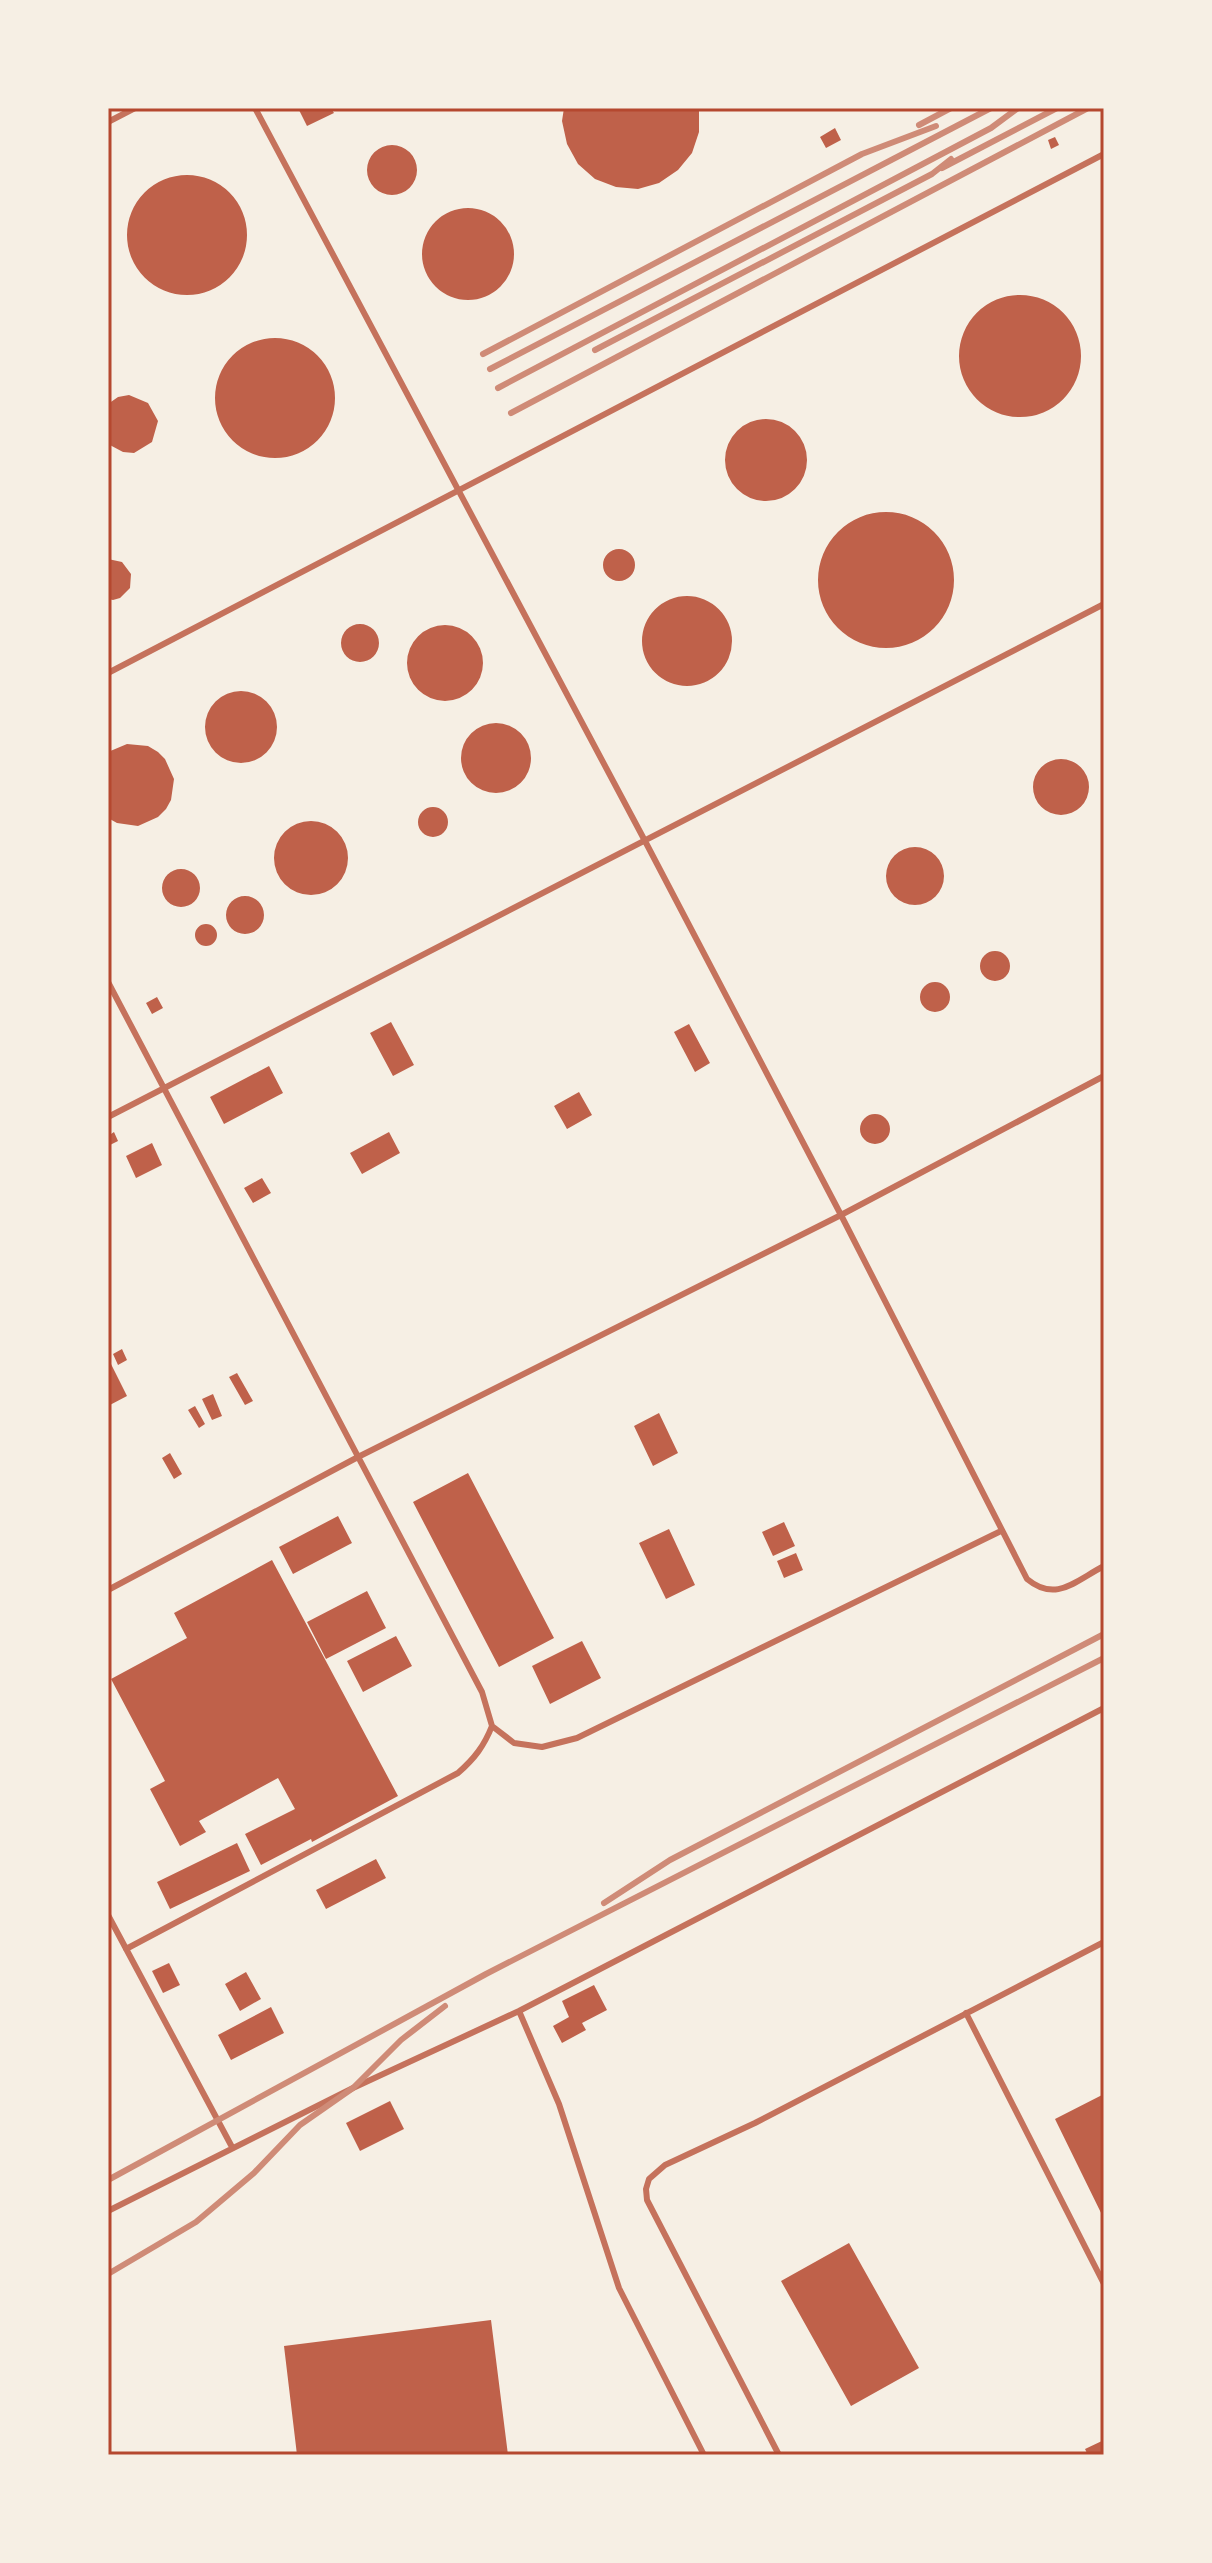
<svg xmlns="http://www.w3.org/2000/svg" width="1212" height="2563" font-family="'Nunito Sans',sans-serif">
  <rect width="100%" height="100%" fill="#f6efe4"/>
  <!-- building -->
  <path fill="#bf614a" d="M298,108H337L332,110L334,113L307,126Z
    M564,108H699V132L692,153L678,170L659,183L638,189L616,187L595,179L578,164L567,144L562,121Z
    M835,128L841,140L826,148L820,137Z
    M1055,137L1059,145L1051,149L1048,140Z
    M367 170a25 25 0 1 1 50 0a25 25 0 1 1-50 0Z
    M127 235a60 60 0 1 1 120 0a60 60 0 1 1-120 0Z
    M422 254a46 46 0 1 1 92 0a46 46 0 1 1-92 0Z
    M959 356a61 61 0 1 1 122 0a61 61 0 1 1-122 0Z
    M215 398a60 60 0 1 1 120 0a60 60 0 1 1-120 0Z
    M129,395L148,403L158,421L152,442L134,453L123,452L108,444V404L118,397Z
    M725 460a41 41 0 1 1 82 0a41 41 0 1 1-82 0Z
    M818 580a68 68 0 1 1 136 0a68 68 0 1 1-136 0Z
    M603 565a16 16 0 1 1 32 0a16 16 0 1 1-32 0Z
    M108,559L122,562L131,574L130,588L120,598L113,600L108,599Z
    M642 641a45 45 0 1 1 90 0a45 45 0 1 1-90 0Z
    M341 643a19 19 0 1 1 38 0a19 19 0 1 1-38 0Z
    M407 663a38 38 0 1 1 76 0a38 38 0 1 1-76 0Z
    M205 727a36 36 0 1 1 72 0a36 36 0 1 1-72 0Z
    M461 758a35 35 0 1 1 70 0a35 35 0 1 1-70 0Z
    M127,744L148,746L158,752L165,759L174,779L171,800L166,809L158,817L138,826L117,823L108,818V752Z
    M1033 787a28 28 0 1 1 56 0a28 28 0 1 1-56 0Z
    M418 822a15 15 0 1 1 30 0a15 15 0 1 1-30 0Z
    M274 858a37 37 0 1 1 74 0a37 37 0 1 1-74 0Z
    M886 876a29 29 0 1 1 58 0a29 29 0 1 1-58 0Z
    M162 888a19 19 0 1 1 38 0a19 19 0 1 1-38 0Z
    M226 915a19 19 0 1 1 38 0a19 19 0 1 1-38 0Z
    M195 935a11 11 0 1 1 22 0a11 11 0 1 1-22 0Z
    M980 966a15 15 0 1 1 30 0a15 15 0 1 1-30 0Z
    M920 997a15 15 0 1 1 30 0a15 15 0 1 1-30 0Z
    M157,997L163,1008L152,1014L146,1003Z
    M391,1022L414,1065L393,1076L370,1033Z
    M689,1024L710,1063L695,1072L674,1032Z
    M269,1066L283,1093L224,1124L210,1097Z
    M579,1092L592,1115L567,1129L554,1106Z
    M860 1129a15 15 0 1 1 30 0a15 15 0 1 1-30 0Z
    M114,1132L118,1141L108,1146V1136Z
    M389,1132L400,1153L362,1174L350,1153Z
    M152,1143L162,1165L136,1178L126,1156Z
    M262,1178L271,1193L253,1203L244,1188Z
    M122,1349L127,1360L118,1365L113,1354Z
    M108,1358L127,1396L108,1406Z
    M237,1373L253,1401L245,1405L229,1377Z
    M213,1394L222,1416L212,1420L202,1399Z
    M195,1406L205,1424L199,1428L188,1410Z
    M659,1413L678,1453L653,1466L634,1426Z
    M170,1453L182,1474L174,1479L162,1458Z
    M468,1473L554,1638L499,1667L413,1502Z
    M338,1516L352,1543L293,1574L279,1547Z
    M784,1522L795,1546L773,1556L762,1532Z
    M669,1529L695,1585L666,1599L639,1543Z
    M796,1553L803,1570L784,1578L777,1561Z
    M272,1560L398,1796L312,1842L311,1839L261,1865L245,1834L295,1809L278,1778L199,1821L206,1832L180,1846L150,1789L165,1781L111,1679L187,1638L174,1613Z
    M367,1591L386,1628L326,1659L307,1622Z
    M396,1636L412,1666L363,1692L347,1661Z
    M582,1641L601,1678L550,1704L532,1666Z
    M237,1843L250,1871L170,1909L157,1882Z
    M376,1859L386,1878L326,1909L316,1890Z
    M169,1963L180,1985L163,1993L152,1971Z
    M246,1972L261,1999L240,2011L225,1984Z
    M594,1985L607,2010L582,2023L586,2030L562,2043L553,2026L569,2017L562,2001Z
    M271,2007L284,2033L231,2060L218,2035Z
    M1104,2094V2219L1055,2119Z
    M390,2101L404,2129L360,2151L346,2123Z
    M849,2243L919,2368L851,2406L781,2281Z
    M491,2320L508,2455H297L284,2346Z
    M1104,2440V2455H1088L1085,2449Z"/>
  <g fill="none" stroke-linecap="round" stroke-linejoin="round">
    <!-- service -->
    <path stroke="#c5725c" stroke-width="6" d="M255,108L645,841L841,1215L1027,1579C1056,1603 1075,1581 1104,1566
      M108,122L135,108
      M108,673L1104,154
      M108,982L482,1692L492,1726L514,1743L542,1747L577,1738L1001,1531
      M108,1117L1104,604
      M108,1590L358,1457L841,1215L1104,1076
      M108,1915L232,2147
      M126,1949L458,1773C475,1758 484,1746 492,1726
      M519,2011L559,2104L619,2288L704,2455
      M966,2013L1104,2284
      M108,2211L353,2088L519,2011L1104,1708
      M779,2455L647,2200L646,2189L649,2179L665,2165L755,2123L1104,1942"/>
    <!-- rail -->
    <path stroke="#cf8b77" stroke-width="6" d="M919,125L951,108
      M942,168L1057,108
      M595,350L932,174L951,159
      M483,354L862,154L936,126
      M490,369L991,108
      M498,388L991,128L1018,108
      M511,413L1088,108
      M604,1903L670,1860L1104,1634
      M108,2180L486,1974L1104,1658
      M108,2274L196,2222L254,2173L300,2125L353,2088L401,2040L445,2006"/>
  </g>
  <!-- border -->
  <rect width="1212" height="2563" fill="none" stroke="#f6efe4" stroke-width="220"/>
  <rect x="110" y="110" width="992" height="2343" fill="none" stroke="#b5482f" stroke-width="3"/>
</svg>
